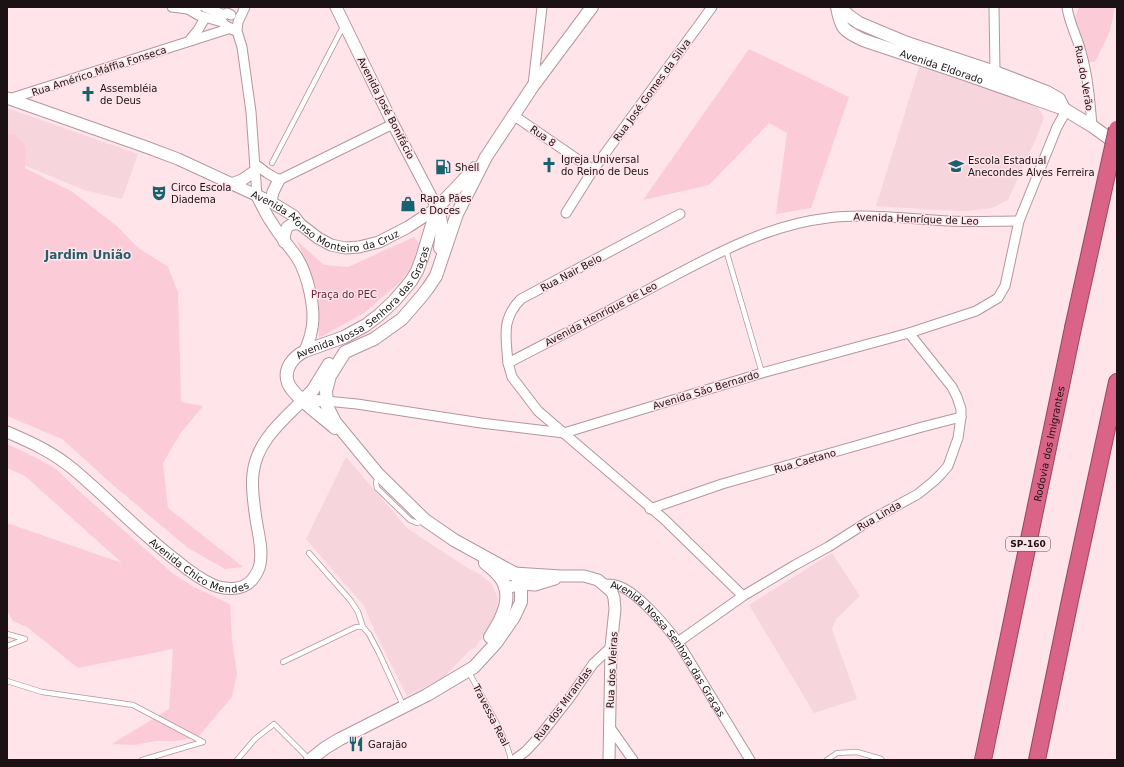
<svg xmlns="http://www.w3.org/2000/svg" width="1124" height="767" font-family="'DejaVu Sans',sans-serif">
  <rect width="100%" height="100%" fill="#ffe4ea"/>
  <!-- built -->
  <path fill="#f7d5dd" d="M920,64L1032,104L1039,109L1044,117L1039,132L1008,200L992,208L967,211L936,210L876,206Z
    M7,108L138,154L122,199L84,190L7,158Z
    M346,457L408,529L466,567L481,575L492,584L498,599L497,611L491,623L476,647L469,651L442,679L407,696L375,632L364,606L306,539Z
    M832,553L860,596L836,619L832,629L857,699L814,713L749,605Z"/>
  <!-- green -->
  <path fill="#fbccd7" d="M1079,7H1115L1110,31L1095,62H1087L1074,20Z
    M749,49L849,97L811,208L776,214L787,133L769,123L709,185L643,200Z
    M7,134H14L26,147L25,168L71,191L117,226L137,247L168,267L178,292L181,402L203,406L180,434L163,463L168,508L243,567L225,569L188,548L113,485L62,439L7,416Z
    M414,237L419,244L411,268L400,282L364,313L319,338L316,287L297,241L324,265L348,267Z
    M7,444L39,459L57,470L79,491L172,573L194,587L230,604L232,640L237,674L232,697L198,737L176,741H156L134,745L112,744L169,709L173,649L78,668L27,627L13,621L7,611V523L122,563L25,476L7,468Z"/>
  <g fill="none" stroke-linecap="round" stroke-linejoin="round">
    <defs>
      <path id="service" d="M272,163L344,25
        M726,250L762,373
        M378,476L376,483L377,488L410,520L417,523L423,521
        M309,553L351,601L358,612L363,627
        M7,634L25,639L7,646
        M283,662L356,627H363L369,634L379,653L403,705
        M468,671C479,690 489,709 499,728C504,739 509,749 511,760
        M7,681L42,692L133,705L203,742
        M142,760L203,742
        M237,760L255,739L274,724L309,759
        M827,760L837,753L857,752L881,759L882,760"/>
      <g id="minor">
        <path d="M172,7L188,9L198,7"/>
        <path d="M205,7L224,15L227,13L231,15"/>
        <path d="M245,7L238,22L237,31L242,47L251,112L257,196"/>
        <path d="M1067,7C1069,23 1077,36 1081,52C1088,76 1090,101 1092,126"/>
        <path d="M188,9L198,15L222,22L225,25L233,30"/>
        <path d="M189,41L198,30L205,18"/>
        <path d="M994,77L995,72L994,7"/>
        <path d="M533,85L542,7"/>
        <path d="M9,99L231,28"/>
        <path d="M513,115L593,170"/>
        <path d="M255,164L267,173L279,180L393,124"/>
        <path d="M566,213L593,170L712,7"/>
        <path d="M508,363C506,337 501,319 521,299L680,214"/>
        <path d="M326,401L357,404L481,423L564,433L762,373L909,333L976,311L998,298L1005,286L1019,221L1057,127L1066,111"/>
        <path d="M650,509L722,484L922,427L961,417"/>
        <path id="s1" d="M603,584C607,584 612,584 616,585C636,590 665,625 678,642L750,760"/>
        <path d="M743,596L664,519L538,411L512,377L508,363C556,338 605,313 653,287C708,258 765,225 828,218C866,213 911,219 949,221C972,222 995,221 1019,221"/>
        <path d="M678,642L743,596L795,565L828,547L869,521L918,494L934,481L941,474L948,466L958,438L961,417V409L957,397L952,387L909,333"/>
        <path d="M609,726L633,760"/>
        <path d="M514,760L526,751L539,737L571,696L593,664L611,647"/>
      </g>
      <g id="tertiary">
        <path id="s2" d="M7,98L146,147L178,159L271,202L294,216L300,224L318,238L331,245L345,248L359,247L379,242L408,227L437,208L393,124L336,7"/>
        <path d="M231,184L242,180L255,171"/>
        <path d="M257,196C262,205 266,215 272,223C279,235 288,245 296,256C308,274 317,312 311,333C310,339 307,345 305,351"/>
        <path d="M271,202L273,192L279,180"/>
        <path d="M284,242C285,228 286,223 300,224"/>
        <path id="s3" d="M7,432C32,443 51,451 73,469C109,499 140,533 177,561C188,570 200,579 213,585C225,590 242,591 252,580C256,575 259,570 260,564C263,549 258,533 256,519C254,504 251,488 253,474C256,442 282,421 303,400L326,401"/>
        <path d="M509,575L514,573L561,576H584L598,580L612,592L614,598L615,609L611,647L609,760"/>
        <path d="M506,588L521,584L535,585L555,579"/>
      </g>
      <g id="secondary">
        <path id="s4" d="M837,7C841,29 843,30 863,40L965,74L1064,109L1092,126L1117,144"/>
        <path d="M840,7L849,16L859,23L907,43L995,72L1047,92L1059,99L1064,109"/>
        <path d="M437,208C443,222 442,234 440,248"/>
        <path d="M303,400L313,390L329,364"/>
        <path id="s5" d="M335,428C324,418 293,396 288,383C283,369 293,357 305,351L344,337L366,325L379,315L394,301L411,281L417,271L422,258L437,208L475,168"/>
        <path d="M485,563C490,567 495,571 499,576C515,595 502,619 490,637"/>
        <path d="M310,760L325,748L340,739L427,695L474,667L496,643L514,617L521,602V584L520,581L514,573L454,540L425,520L378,474L335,422L327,406L326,391L330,376L345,352L374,339L402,319L421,297L428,288L436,276L457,214L486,157L533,86L592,7"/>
      </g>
      <g id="motorway">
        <path id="s6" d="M983,760L1073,328"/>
        <path d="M1037,760L1070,600L1117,382"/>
      </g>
    </defs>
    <!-- service casing -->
    <use href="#service" stroke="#b4969d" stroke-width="6"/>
    <!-- minor casing -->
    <use href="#minor" stroke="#b4969d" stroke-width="11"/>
    <!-- tertiary casing -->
    <use href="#tertiary" stroke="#b4969d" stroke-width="13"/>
    <!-- secondary casing -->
    <use href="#secondary" stroke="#b4969d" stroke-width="14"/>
    <!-- motorway casing -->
    <use href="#motorway" stroke="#98465f" stroke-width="18"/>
    <!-- service -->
    <use href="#service" stroke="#fff" stroke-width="4.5"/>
    <!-- minor -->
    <use href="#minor" stroke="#fff" stroke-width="9"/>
    <!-- tertiary -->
    <use href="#tertiary" stroke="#fff" stroke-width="11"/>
    <!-- secondary -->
    <use href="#secondary" stroke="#fff" stroke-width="12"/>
    <!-- motorway -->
    <use href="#motorway" stroke="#da6388" stroke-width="16"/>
    <defs>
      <path id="motorway-bridge" d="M1073,328L1117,129"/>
    </defs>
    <!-- motorway-bridge casing -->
    <use href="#motorway-bridge" stroke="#98465f" stroke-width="18" stroke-linecap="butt"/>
    <!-- motorway-bridge -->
    <use href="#motorway-bridge" stroke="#da6388" stroke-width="16"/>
  </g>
  <!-- icons -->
  <defs>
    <symbol id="church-bare" viewBox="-9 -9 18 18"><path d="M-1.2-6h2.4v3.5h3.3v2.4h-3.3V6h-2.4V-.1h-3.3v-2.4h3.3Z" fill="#186270" stroke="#ffe4ea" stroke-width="2.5" paint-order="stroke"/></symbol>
    <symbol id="school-bare" viewBox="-9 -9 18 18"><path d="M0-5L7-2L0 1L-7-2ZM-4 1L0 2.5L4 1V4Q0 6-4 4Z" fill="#186270" stroke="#ffe4ea" stroke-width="2.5" paint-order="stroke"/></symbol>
    <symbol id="fuel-bare" viewBox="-9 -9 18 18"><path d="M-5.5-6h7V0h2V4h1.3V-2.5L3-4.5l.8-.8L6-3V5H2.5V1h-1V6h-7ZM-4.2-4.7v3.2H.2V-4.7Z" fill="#186270" stroke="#ffe4ea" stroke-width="2.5" paint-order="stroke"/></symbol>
    <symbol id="theatre-bare" viewBox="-9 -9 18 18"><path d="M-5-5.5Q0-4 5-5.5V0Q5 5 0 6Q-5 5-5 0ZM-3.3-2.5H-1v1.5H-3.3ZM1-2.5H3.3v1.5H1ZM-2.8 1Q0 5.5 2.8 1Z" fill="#186270" stroke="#ffe4ea" stroke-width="2.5" paint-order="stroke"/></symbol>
    <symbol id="shop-bare" viewBox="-9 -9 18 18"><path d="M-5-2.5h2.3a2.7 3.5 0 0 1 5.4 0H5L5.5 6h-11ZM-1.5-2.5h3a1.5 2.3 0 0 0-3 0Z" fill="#186270" stroke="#ffe4ea" stroke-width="2.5" paint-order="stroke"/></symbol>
    <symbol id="restaurant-bare" viewBox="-9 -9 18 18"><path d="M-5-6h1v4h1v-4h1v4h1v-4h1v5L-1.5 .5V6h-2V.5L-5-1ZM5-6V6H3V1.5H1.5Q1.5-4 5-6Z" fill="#186270" stroke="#ffe4ea" stroke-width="2.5" paint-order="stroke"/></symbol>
  </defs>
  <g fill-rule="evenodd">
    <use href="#church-bare" x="77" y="83" width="22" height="22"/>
    <use href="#church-bare" x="538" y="154" width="22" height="22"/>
    <use href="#school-bare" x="945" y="155" width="22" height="22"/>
    <use href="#fuel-bare" x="432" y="156" width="22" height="22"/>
    <use href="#theatre-bare" x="148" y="182" width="22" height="22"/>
    <use href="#shop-bare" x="397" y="193" width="22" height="22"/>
    <use href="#restaurant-bare" x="345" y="733" width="22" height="22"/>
  </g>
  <g text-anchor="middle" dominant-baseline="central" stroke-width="3" stroke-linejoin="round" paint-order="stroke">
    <!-- shield labels -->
    <rect fill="#ffe4ea" stroke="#605054" stroke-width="1" x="1006" y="537" width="44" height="14" rx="3"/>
    <g font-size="9" font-weight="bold" fill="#1c1114">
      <text x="1028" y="544">SP-160</text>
    </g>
    <!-- street labels -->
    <g font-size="10" fill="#1c1114" stroke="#ffe4ea">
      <text stroke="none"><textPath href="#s4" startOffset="128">Avenida Eldorado</textPath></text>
      <text transform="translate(99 71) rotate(-18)">Rua Américo Máffia Fonseca</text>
      <text transform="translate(1084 78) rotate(80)">Rua do Verão</text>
      <text transform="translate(652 90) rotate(-54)">Rua José Gomes da Silva</text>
      <text transform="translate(386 108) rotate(63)">Avenida José Bonifácio</text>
      <text transform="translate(543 136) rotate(35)">Rua 8</text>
      <text stroke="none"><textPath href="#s2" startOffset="346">Avenida Afonso Monteiro da Cruz</textPath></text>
      <text transform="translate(916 219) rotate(2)">Avenida Henríque de Leo</text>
      <text transform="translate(571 273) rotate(-28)">Rua Nair Belo</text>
      <text stroke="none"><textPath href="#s5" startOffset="184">Avenida Nossa Senhora das Graças</textPath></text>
      <text transform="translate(601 314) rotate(-28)">Avenida Henríque de Leo</text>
      <text transform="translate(706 390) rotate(-17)">Avenida São Bernardo</text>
      <text stroke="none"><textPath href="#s6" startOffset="323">Rodovia dos Imigrantes</textPath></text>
      <text transform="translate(805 461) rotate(-16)">Rua Caetano</text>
      <text transform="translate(879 516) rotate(-30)">Rua Linda</text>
      <text stroke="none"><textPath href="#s3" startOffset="238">Avenida Chico Mendes</textPath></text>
      <text stroke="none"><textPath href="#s1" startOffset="96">Avenida Nossa Senhora das Graças</textPath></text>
      <text transform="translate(612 670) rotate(-87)">Rua dos Vieiras</text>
      <text transform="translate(563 704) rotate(-53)">Rua dos Mirandas</text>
      <text transform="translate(491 715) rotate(63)">Travessa Real</text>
    </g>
    <!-- poi labels -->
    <g font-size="10" fill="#1c1114" stroke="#ffe4ea" text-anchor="start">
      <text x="100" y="88">Assembléia<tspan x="100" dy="12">de Deus</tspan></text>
      <text x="561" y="159">Igreja Universal<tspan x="561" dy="12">do Reino de Deus</tspan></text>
      <text x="968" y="160">Escola Estadual<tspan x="968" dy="12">Anecondes Alves Ferreira</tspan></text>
      <text x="455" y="167">Shell</text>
      <text x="171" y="187">Circo Escola<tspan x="171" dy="12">Diadema</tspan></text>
      <text x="420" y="198">Rapa Pães<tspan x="420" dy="12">e Doces</tspan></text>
      <text x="368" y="744">Garajão</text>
    </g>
    <!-- park labels -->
    <g font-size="10" fill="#6d263e" stroke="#ffe4ea">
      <text x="344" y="294">Praça do PEC</text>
    </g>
    <!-- quarter labels -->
    <g font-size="12" font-weight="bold" fill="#275e69" stroke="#ffe4ea">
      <text x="88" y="255">Jardim União</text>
    </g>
  </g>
  <!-- border -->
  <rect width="1124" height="767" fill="none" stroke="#1c1114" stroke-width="16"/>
</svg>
